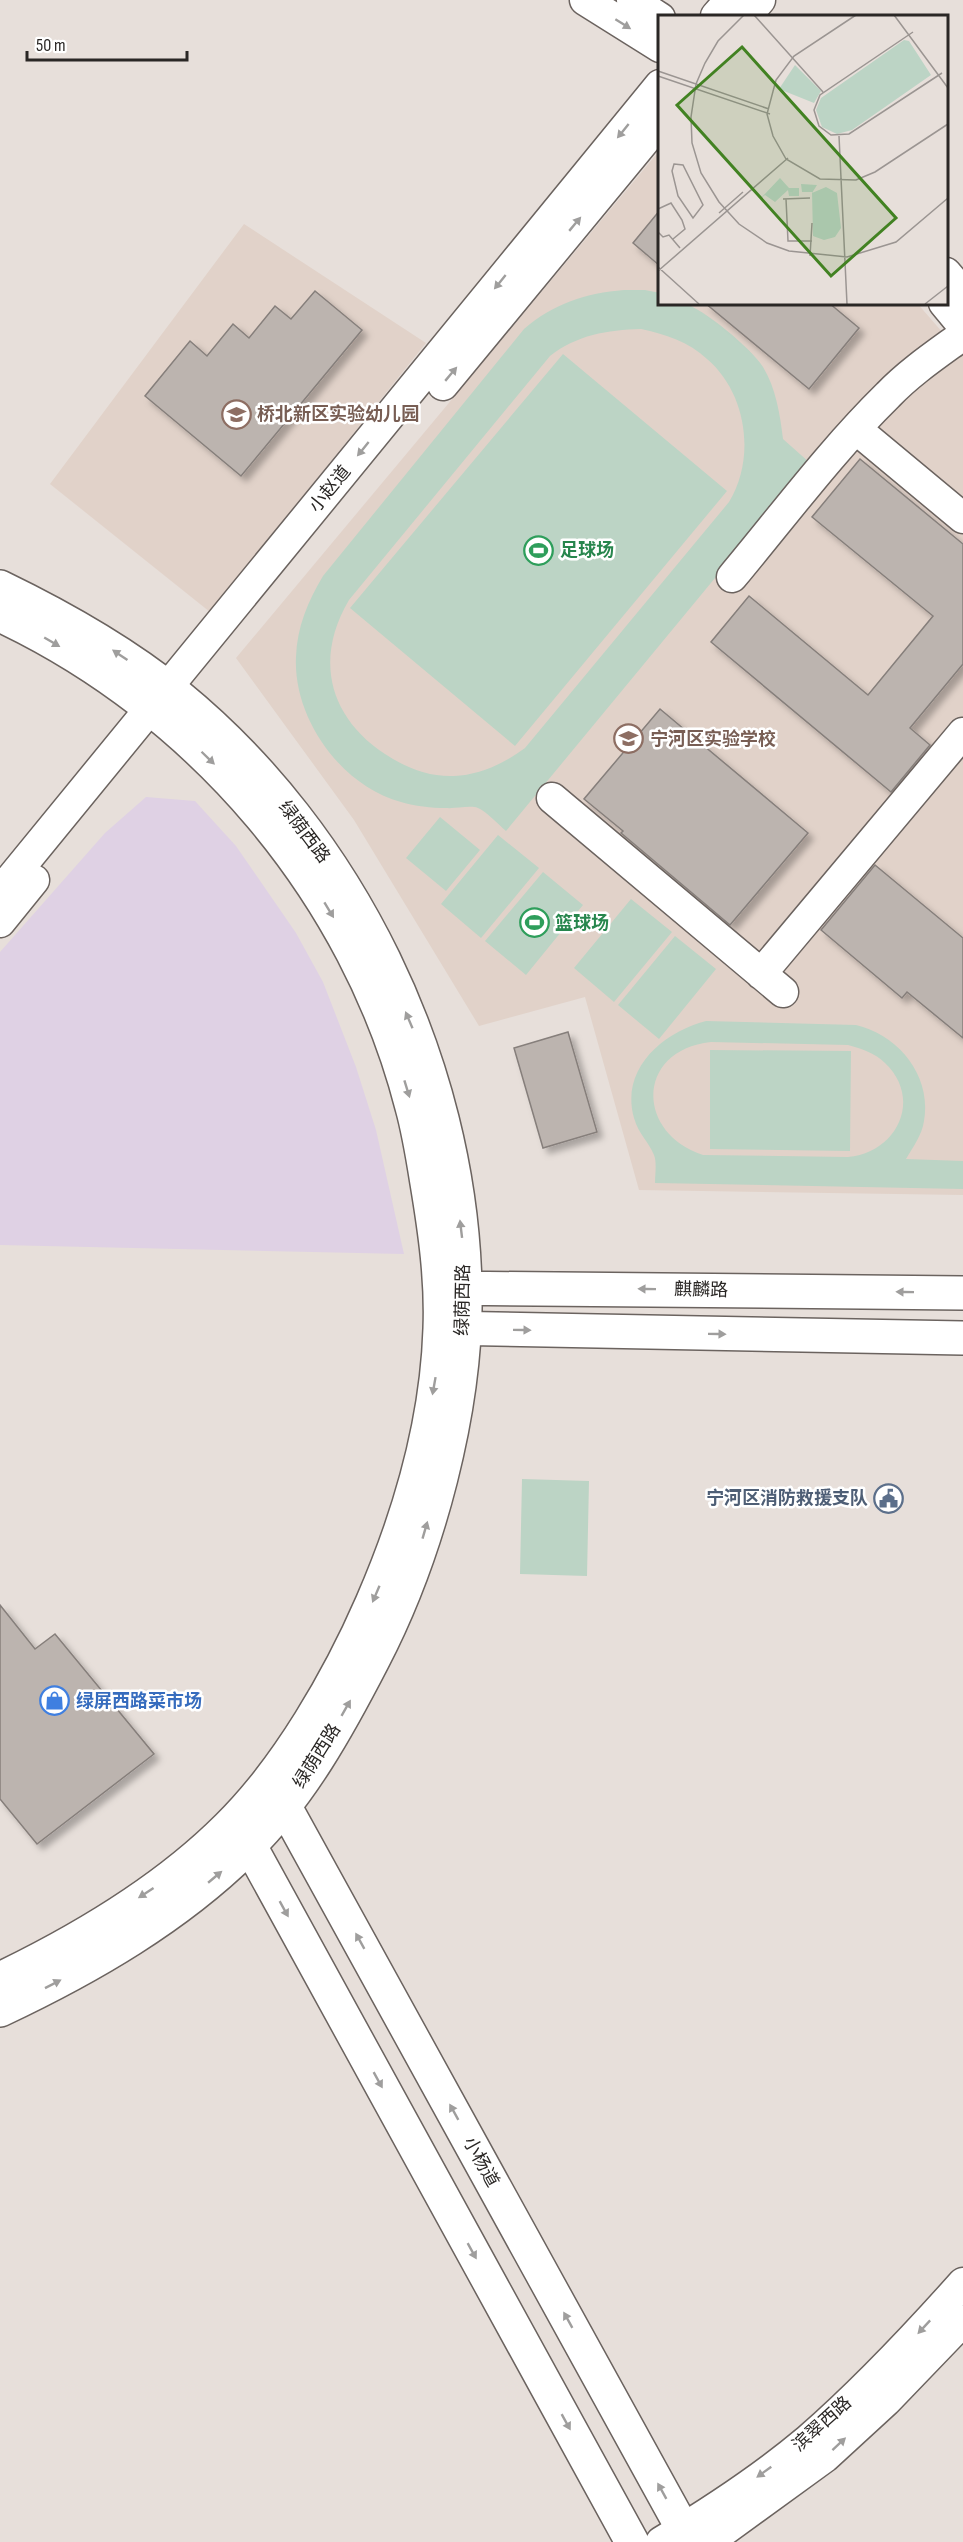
<svg xmlns="http://www.w3.org/2000/svg" width="963" height="2542" font-family="'Sofia Sans Condensed','Noto Sans SC',sans-serif">
  <defs>
    <filter id="shadow"><feDropShadow dx="5.5" dy="5.5" stdDeviation="3" flood-color="#0004"/></filter>
  </defs>
  <rect width="100%" height="100%" fill="#e7dfda"/>
  <!-- commercial -->
  <path fill="#dfd1e4" d="M146,797L195,801L236,846L296,933L323,982L356,1067L376,1130L404,1254L0,1245V952L105,833Z"/>
  <!-- built -->
  <path fill="#e1d2c9" d="M660,150V303H917L963,356V1195L639,1190L585,997L479,1026L354,820L236,658Z
    M244,224L426,343L210,612L50,484Z"/>
  <!-- green -->
  <path fill="#bcd4c5" fill-rule="evenodd" d="M624,290H645L660,293V303C667,303 677,301 683,303C703,308 752,349 763,367C776,388 780,415 783,439L810,463L506,831C498,824 487,812 478,808C470,805 455,809 446,808C431,808 415,806 401,802C341,786 293,718 296,657C297,627 308,601 323,576L524,329C553,304 586,293 624,290ZM641,329C665,334 689,342 707,359C747,393 756,458 729,502L525,748C505,763 480,775 454,776C429,777 406,768 385,754C329,717 314,659 349,600L550,356C577,335 607,330 641,329Z
    M563,354L727,491L515,746L350,608Z
    M440,817L480,850L446,891L406,858Z
    M498,835L539,868L481,938L441,904Z
    M543,872L583,905L526,975L485,941Z
    M631,899L672,932L614,1002L574,968Z
    M675,936L716,969L659,1039L618,1005Z
    M706,1021L856,1025C898,1035 932,1075 924,1121C922,1135 913,1147 906,1159L963,1161V1189L655,1183C655,1175 657,1162 654,1155C649,1142 639,1135 634,1118C620,1069 663,1032 706,1021ZM711,1042L848,1045C862,1049 875,1053 885,1063C923,1099 897,1153 848,1157L703,1155C635,1133 636,1050 711,1042Z
    M710,1050L851,1051L850,1151L710,1149Z
    M522,1479L589,1481L587,1576L520,1574Z"/>
  <!-- building -->
  <path fill="#bcb4af" stroke="#867f7b" stroke-width="1.5" filter="url(#shadow)" d="M660,210V266L633,243Z
    M315,291L362,330L241,476L145,396L190,341L207,356L233,324L249,338L275,306L291,319Z
    M705,303H829L859,328L809,389Z
    M860,459L963,544V664L910,728L930,745L891,792L711,642L749,596L868,695L933,616L812,517Z
    M660,709L808,833L730,925L621,833L623,831L584,799Z
    M875,865L963,938V1038L907,992L902,998L821,930Z
    M568,1032L597,1132L543,1148L514,1048Z
    M0,1605L35,1649L55,1634L154,1754L37,1844L0,1799Z"/>
  <g fill="none" stroke-linecap="round" stroke-linejoin="round">
    <defs>
      <path id="minor" d="M585,0L660,47
        M632,0L660,18
        M716,16L730,0
        M746,16L760,0
        M946,273L963,293
        M944,303L963,326
        M443,385L660,122
        M856,429L963,518
        M732,577C783,516 831,451 888,395C910,372 937,354 963,335
        M552,798L783,992
        M0,892L660,85
        M0,922L34,880
        M761,974L963,733
        M661,2542C711,2512 764,2477 808,2440C863,2392 914,2338 963,2283
        M708,2542L825,2457L886,2401L963,2321"/>
      <path id="major" d="M0,587C62,617 124,652 177,695C350,836 460,1063 465,1286C468,1407 428,1554 373,1660C339,1726 301,1795 248,1847C178,1917 89,1968 0,2010
        M0,615C200,709 357,892 412,1107C419,1132 423,1158 427,1183C435,1231 442,1280 440,1329C437,1423 409,1518 372,1603C339,1679 287,1769 228,1827C166,1889 79,1941 0,1979
        M443,1288L963,1293
        M443,1328L963,1338
        M270,1794L285,1807L690,2542
        M236,1830L250,1846L632,2542"/>
    </defs>
    <!-- minor casing -->
    <use href="#minor" stroke="#6b635f" stroke-width="33"/>
    <!-- major casing -->
    <use href="#major" stroke="#6b635f" stroke-width="36"/>
    <!-- minor -->
    <use href="#minor" stroke="#fff" stroke-width="30"/>
    <!-- major -->
    <use href="#major" stroke="#fff" stroke-width="33"/>
  </g>
  <!-- one-way arrows -->
  <defs><path id="oneway-solid" d="M-6-.8H1V-3.2L6.5 0L1 3.2V.8H-6Z" transform="scale(1.5)"/></defs>
  <g fill="#9f9e9d">
    <use href="#oneway-solid" transform="translate(623 24) rotate(32)"/>
    <use href="#oneway-solid" transform="translate(623 131) rotate(129)"/>
    <use href="#oneway-solid" transform="translate(575 224) rotate(-50)"/>
    <use href="#oneway-solid" transform="translate(500 282) rotate(129)"/>
    <use href="#oneway-solid" transform="translate(451 374) rotate(-50)"/>
    <use href="#oneway-solid" transform="translate(363 449) rotate(129)"/>
    <use href="#oneway-solid" transform="translate(52 642) rotate(30)"/>
    <use href="#oneway-solid" transform="translate(120 655) rotate(-146)"/>
    <use href="#oneway-solid" transform="translate(208 758) rotate(44)"/>
    <use href="#oneway-solid" transform="translate(329 910) rotate(59)"/>
    <use href="#oneway-solid" transform="translate(409 1020) rotate(-113)"/>
    <use href="#oneway-solid" transform="translate(407 1089) rotate(73)"/>
    <use href="#oneway-solid" transform="translate(461 1229) rotate(-97)"/>
    <use href="#oneway-solid" transform="translate(647 1289) rotate(-179)"/>
    <use href="#oneway-solid" transform="translate(905 1292) rotate(-179)"/>
    <use href="#oneway-solid" transform="translate(522 1330) rotate(1)"/>
    <use href="#oneway-solid" transform="translate(717 1334) rotate(1)"/>
    <use href="#oneway-solid" transform="translate(434 1386) rotate(100)"/>
    <use href="#oneway-solid" transform="translate(425 1530) rotate(-74)"/>
    <use href="#oneway-solid" transform="translate(376 1594) rotate(113)"/>
    <use href="#oneway-solid" transform="translate(346 1708) rotate(-60)"/>
    <use href="#oneway-solid" transform="translate(215 1877) rotate(-40)"/>
    <use href="#oneway-solid" transform="translate(146 1893) rotate(147)"/>
    <use href="#oneway-solid" transform="translate(284 1909) rotate(61)"/>
    <use href="#oneway-solid" transform="translate(360 1941) rotate(-119)"/>
    <use href="#oneway-solid" transform="translate(53 1984) rotate(-27)"/>
    <use href="#oneway-solid" transform="translate(378 2080) rotate(61)"/>
    <use href="#oneway-solid" transform="translate(454 2112) rotate(-119)"/>
    <use href="#oneway-solid" transform="translate(472 2251) rotate(61)"/>
    <use href="#oneway-solid" transform="translate(568 2320) rotate(-119)"/>
    <use href="#oneway-solid" transform="translate(924 2327) rotate(133)"/>
    <use href="#oneway-solid" transform="translate(566 2422) rotate(61)"/>
    <use href="#oneway-solid" transform="translate(839 2444) rotate(-43)"/>
    <use href="#oneway-solid" transform="translate(764 2472) rotate(144)"/>
    <use href="#oneway-solid" transform="translate(662 2491) rotate(-119)"/>
  </g>
  <!-- icons -->
  <defs>
    <symbol id="school-ring" viewBox="-11 -11 22 22"><circle r="9.5" fill="#fff" stroke="#8d6e63" stroke-width="1.5"/><path d="M0-5L7-2L0 1L-7-2ZM-4 1L0 2.5L4 1V4Q0 6-4 4Z" fill="#8d6e63"/></symbol>
    <symbol id="stadium-ring" viewBox="-11 -11 22 22"><circle r="9.5" fill="#fff" stroke="#2e9e5b" stroke-width="1.5"/><path d="M0-5a6.5 5 0 1 0 0 10a6.5 5 0 1 0 0-10ZM-3.5-1.8h7v3.6h-7Z" fill="#2e9e5b"/></symbol>
    <symbol id="civic-ring" viewBox="-11 -11 22 22"><circle r="9.5" fill="#fff" stroke="#5c6f8a" stroke-width="1.5"/><path d="M-.6-6.5H3V-4.5H.6V-3L4-1V1h2V6H-6V1h2V-1L-.6-3ZM-1.2 2.5V6h2.4V2.5Z" fill="#5c6f8a"/></symbol>
    <symbol id="shop-ring" viewBox="-11 -11 22 22"><circle r="9.5" fill="#fff" stroke="#3f7fe0" stroke-width="1.5"/><path d="M-5-2.5h2.3a2.7 3.5 0 0 1 5.4 0H5L5.5 6h-11ZM-1.5-2.5h3a1.5 2.3 0 0 0-3 0Z" fill="#3f7fe0"/></symbol>
  </defs>
  <g fill-rule="evenodd">
    <use href="#school-ring" x="220" y="398" width="33" height="33"/>
    <use href="#stadium-ring" x="522" y="534" width="33" height="33"/>
    <use href="#school-ring" x="612" y="722" width="33" height="33"/>
    <use href="#stadium-ring" x="518" y="906" width="33" height="33"/>
    <use href="#civic-ring" x="872" y="1482" width="33" height="33"/>
    <use href="#shop-ring" x="38" y="1684" width="33" height="33"/>
  </g>
  <g text-anchor="middle" dominant-baseline="central" stroke-width="5" stroke-linejoin="round" paint-order="stroke">
    <!-- education labels -->
    <g font-size="18" font-weight="bold" fill="#785e54" stroke="#fff" text-anchor="start">
      <text x="257" y="414">桥北新区实验幼儿园</text>
      <text x="650" y="739">宁河区实验学校</text>
    </g>
    <!-- street labels -->
    <g font-size="18" fill="#2a2725" stroke="#fff">
      <text transform="translate(330 489) rotate(-51)">小赵道</text>
      <text transform="translate(304 832) rotate(53)">绿荫西路</text>
      <text transform="translate(701 1290) rotate(1)">麒麟路</text>
      <text transform="translate(463 1300) rotate(-89)">绿荫西路</text>
      <text transform="translate(317 1756) rotate(-58)">绿荫西路</text>
      <text transform="translate(481 2162) rotate(61)">小杨道</text>
      <text transform="translate(822 2424) rotate(-42)">滨翠西路</text>
    </g>
    <!-- leisure labels -->
    <g font-size="18" font-weight="bold" fill="#27864d" stroke="#fff" text-anchor="start">
      <text x="560" y="550">足球场</text>
      <text x="555" y="923">篮球场</text>
    </g>
    <!-- service labels -->
    <g font-size="18" font-weight="bold" fill="#4e5e75" stroke="#fff" text-anchor="end">
      <text x="868" y="1498">宁河区消防救援支队</text>
    </g>
    <!-- shop labels -->
    <g font-size="18" font-weight="bold" fill="#366cbe" stroke="#fff" text-anchor="start">
      <text x="76" y="1701">绿屏西路菜市场</text>
    </g>
  </g>
  <!-- overview -->
  <g transform="translate(658 15)">
    <rect width="290" height="290" fill="#e7dfda"/>
    <path d="M246,25L251,26L273,60L194,115L179,119L164,112L158,95L163,83ZM137,50L163,76L156,88L121,74ZM122,163L131,173H141V181H131L130,175L117,187L107,180L102,184ZM143,169L159,170L154,178L168,172L179,178L183,213L177,222L166,225L155,221L154,177H144Z" fill="#bcd4c5"/>
    <path fill="none" stroke="#9b9592" stroke-width="1.5" d="M86,0L60,26L47,48L38,69L33,102L34,128L43,158L61,187L81,209L109,228L131,236L189,242L238,227L290,183M96,0L165,77M198,0L136,41L118,65L109,99L115,121L128,144L162,164L198,165L217,157L290,109M236,0L290,73M255,17L162,80L156,95L161,111L173,120L191,119L284,58M0,56L111,94M0,61L112,99M181,121L189,289M16,149L25,150L45,190L35,203L20,181L14,156ZM125,184L152,183M128,184L130,226H154M0,194L13,188L24,205L27,214L15,224M61,198L85,177M0,217L5,222L11,220L22,233M152,241L154,208M0,252L41,289M0,256L130,143M267,289L290,271"/>
    <path fill="#428222" fill-opacity="0.15" stroke="#428222" stroke-width="3" d="M84,32L238,203L173,261L19,90Z"/>
    <rect width="290" height="290" fill="none" stroke="#2a2725" stroke-width="3"/>
  </g>
  <!-- scale -->
  <path d="M27 51v9h160v-9" fill="none" stroke="#2a2725" stroke-width="3"/>
  <text x="36" y="51" font-size="18" fill="#2a2725" stroke="#ffffff" stroke-width="4.5" paint-order="stroke">50 m</text>
</svg>
